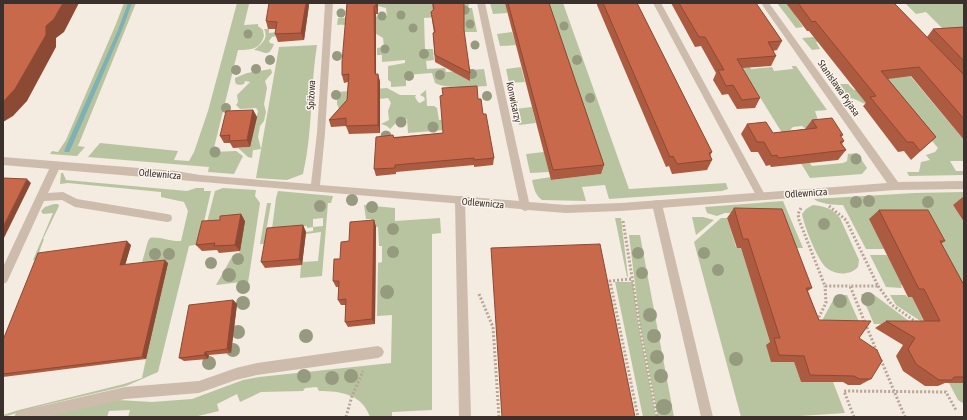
<svg xmlns="http://www.w3.org/2000/svg" width="967" height="420" font-family="'Asap Condensed',sans-serif">
  <rect width="100%" height="100%" fill="#f4ebe1"/>
  <!-- green -->
  <path fill="#b8c4a0" d="M124,3H129L119,30L70,142L64,151H70L130,3H136L78,146L85,147L77,156L50,154L52,151L58,152L66,140L116,24Z
    M237,3H261L249,4L244,25L258,24V26L263,30L264,36C260,50 250,50 238,50L213,152L236,151L243,156L234,174L208,172L209,167L88,157L100,143L178,151L174,160L189,161L194,152L208,111Z
    M378,3H432L433,5L470,3L467,8H472L477,32H464L449,16L424,18L425,49H433L434,60L426,61L427,69L445,68L446,72L484,69L487,86C475,87 445,89 435,83L432,73L406,75V86L391,87V82L388,80V66L405,63V60L382,62V55H377V48L384,47L383,38C369,29 354,24 337,25L338,18L387,16L386,8L378,6Z
    M490,3H563L629,189L726,183L728,189L722,191L609,199L605,185L582,187L586,201L542,200C535,195 534,188 532,180L551,177V180L601,174L507,11V13L493,14Z
    M777,3H849L964,140V161H950L956,171H964V175L909,176L907,172H919L921,162L930,160L926,155L935,152L938,148L928,136L869,105C860,103 855,97 846,98L836,84H848L854,90L887,87L850,39L816,42L820,49L812,50L802,38L860,33L795,15L803,27L796,28Z
    M905,3H964V40L943,29L926,12L916,14Z
    M264,29H269V33L278,32L277,36L272,37L269,41L270,43L274,44C268,59 265,51 254,50C261,44 269,39 264,29Z
    M719,31L734,40L751,69L772,67L774,71L793,69L792,66H796L827,110L815,111L818,120L806,129L802,126L793,127L787,133L812,166L843,163L847,161L848,154L857,153L867,168L862,174L810,178Z
    M512,32L516,45L500,46L497,34Z
    M317,45C310,87 313,132 303,174L287,180L256,178L279,47Z
    M521,67L525,82L509,83L506,69Z
    M271,69L272,73L265,81L267,88L264,104L266,112L264,121L260,126L258,137L261,149L253,150L252,158L248,157L238,148L250,147L258,111L256,108L240,109L236,105L238,102L237,95L250,82L245,81L244,84L240,85L236,84L235,81V78L247,73Z
    M387,88L400,95H416L415,97L418,102L420,103L425,100L424,97L420,95L426,90L427,106H434L437,108L439,120L467,118L468,128L408,133L407,119L396,123L390,129L387,126L381,124L389,120L388,111L391,103L388,98L345,103L343,104L341,114L337,104V92Z
    M532,107L536,123L519,125L515,109Z
    M544,152L549,172L530,173L526,154Z
    M61,173H63L66,180L187,191L196,188H204V191H211L199,244L189,246L158,372L126,386L45,405L3,417V415L19,410L124,384L142,378L146,359L141,266L148,241L150,238C158,236 171,242 181,241L188,211L184,202L161,197V192L68,183L60,184Z
    M223,188L256,190L255,196L260,203L248,283H242L241,282L216,285L233,255L239,254L245,219L207,222L215,191Z
    M278,191L333,196L331,203H328L322,276L300,278L301,265L303,262L318,261L321,232L306,234V232L313,231V227L323,226V218L313,219V227L307,228V226L272,229L276,198Z
    M964,192V205H953L964,222V317L870,219L884,249H866L843,205C836,205 819,204 814,199L914,193Z
    M783,201L803,248H785L773,213H725L717,216L707,213L705,207Z
    M267,203H271L264,244H260Z
    M54,204H58L59,206L43,239H44L38,255L41,260H33L53,213L43,214L41,211L45,207Z
    M364,205L395,208V221L440,218L441,233L432,234V410L392,412V417H370C362,394 341,391 319,391L317,387L305,388L303,391L261,392L240,402L237,394L217,404L219,411L198,416L128,417L130,410L109,411L107,417H44L118,400L152,402L192,399L243,380L259,377L391,363L392,315L377,316L378,263L382,262V246H379L378,227H371V219H366Z
    M813,205C824,206 834,209 840,218L859,260L858,267C849,277 831,275 823,264C816,255 804,226 802,214L806,209Z
    M692,217H703L714,220L696,235Z
    M615,218H621L628,277H627Z
    M721,218H727L736,247L741,248L771,345V362H794L801,382H833L845,413L786,417H741L694,242Z
    M629,235H640L674,417H658L640,325Z
    M870,255H887L888,257L893,258L906,285H901L902,288L886,287Z
    M615,282H633L638,322L656,417H643Z
    M861,294H873L913,324H874Z
    M836,295H847L860,324H820Z
    M890,295H906L907,297H912L925,324L896,305Z
    M949,383H964V404L958,400Z"/>
  <g fill="none" stroke-linecap="round" stroke-linejoin="round">
    <!-- stream -->
    <path fill="#7fb0b2" fill-rule="evenodd" d="M128,3H132L122,30L70,151L69,152H65L64,151L118,30Z"/>
    <!-- path -->
    <path stroke="#b9a596" stroke-width="3" stroke-dasharray="2 2" stroke-linecap="butt" d="M829,206L846,220L878,286H850L877,352
      M801,208L798,214L799,220L825,286H850
      M623,221L642,340L657,417
      M631,279L610,281L638,417
      M878,286L892,305L916,322
      M479,294L493,327L499,417
      M817,321L826,303L825,286
      M881,360L905,417
      M346,417L352,396L363,371
      M854,417L844,391L946,392L956,410"/>
    <!-- lane -->
    <path fill="#cdbbac" fill-rule="evenodd" d="M653,3H661L764,193L766,196L764,199H758Z
      M56,161L61,165L48,193L63,192L77,199L167,214L171,215L172,218L171,221L167,222L75,207L62,200L44,201L7,282L3,284V267L51,165Z
      M460,196L463,197L465,200L471,417H459L455,200L457,197Z
      M657,200L661,201L662,204L713,417H701L652,204L653,201Z
      M378,346L382,348L384,352L382,356L378,358L257,375L236,380L199,393L125,399L48,417H14L16,413L20,411L125,387L199,381L236,368L257,363Z"/>
    <!-- street -->
    <path fill="#cdbbac" fill-rule="evenodd" d="M325,3H333L325,133L320,185L519,201L477,3H485L529,202L566,205L621,203L887,183L761,3H769L898,182L964,181V189L895,190L621,211L566,213L528,210L525,211L521,209L3,165V157L176,171L200,175L311,184L317,133Z"/>
  </g>
  <!-- trees -->
  <g fill="#969b7f">
    <circle cx="465" cy="10" r="4.5"/>
    <circle cx="341" cy="13" r="4.5"/>
    <circle cx="401" cy="15" r="4.5"/>
    <circle cx="382" cy="16" r="4.5"/>
    <circle cx="470" cy="24" r="4.5"/>
    <circle cx="564" cy="26" r="4.5"/>
    <circle cx="413" cy="28" r="4.5"/>
    <circle cx="248" cy="34" r="4.5"/>
    <circle cx="475" cy="45" r="4.5"/>
    <circle cx="385" cy="49" r="4.5"/>
    <circle cx="424" cy="54" r="5"/>
    <circle cx="337" cy="56" r="5"/>
    <circle cx="270" cy="60" r="5"/>
    <circle cx="577" cy="60" r="5"/>
    <circle cx="256" cy="69" r="5"/>
    <circle cx="236" cy="70" r="5"/>
    <circle cx="472" cy="74" r="5"/>
    <circle cx="440" cy="75" r="5"/>
    <circle cx="409" cy="76" r="5"/>
    <circle cx="336" cy="95" r="5"/>
    <circle cx="487" cy="96" r="5"/>
    <circle cx="590" cy="98" r="5"/>
    <circle cx="226" cy="108" r="5"/>
    <circle cx="401" cy="122" r="5.5"/>
    <circle cx="433" cy="127" r="5.5"/>
    <circle cx="386" cy="136" r="5.5"/>
    <circle cx="215" cy="152" r="5.5"/>
    <circle cx="856" cy="159" r="5.5"/>
    <circle cx="352" cy="200" r="6"/>
    <circle cx="869" cy="201" r="6"/>
    <circle cx="856" cy="202" r="6"/>
    <circle cx="928" cy="202" r="6"/>
    <circle cx="320" cy="206" r="6"/>
    <circle cx="372" cy="207" r="6"/>
    <circle cx="824" cy="224" r="6"/>
    <circle cx="393" cy="229" r="6"/>
    <circle cx="393" cy="252" r="6"/>
    <circle cx="638" cy="253" r="6"/>
    <circle cx="704" cy="253" r="6"/>
    <circle cx="155" cy="254" r="6"/>
    <circle cx="169" cy="254" r="6"/>
    <circle cx="238" cy="259" r="6"/>
    <circle cx="211" cy="263" r="6"/>
    <circle cx="718" cy="270" r="6"/>
    <circle cx="642" cy="273" r="6"/>
    <circle cx="229" cy="275" r="7"/>
    <circle cx="243" cy="287" r="7"/>
    <circle cx="387" cy="292" r="7"/>
    <circle cx="868" cy="299" r="7"/>
    <circle cx="840" cy="301" r="7"/>
    <circle cx="243" cy="303" r="7"/>
    <circle cx="650" cy="315" r="7"/>
    <circle cx="238" cy="332" r="7"/>
    <circle cx="306" cy="336" r="7"/>
    <circle cx="654" cy="336" r="7"/>
    <circle cx="233" cy="350" r="7"/>
    <circle cx="657" cy="357" r="7"/>
    <circle cx="736" cy="359" r="7"/>
    <circle cx="209" cy="363" r="7"/>
    <circle cx="304" cy="376" r="7"/>
    <circle cx="351" cy="376" r="7"/>
    <circle cx="661" cy="376" r="7"/>
    <circle cx="332" cy="378" r="7"/>
    <circle cx="664" cy="407" r="8"/>
  </g>
  <!-- wall -->
  <path fill="#ac5a40" d="M347,3H378V14H376V74H378L380,82V133L349,134L346,126L331,127L329,120L347,100L348,82L344,83L342,75Z
    M432,3H464V32L470,73V81L435,62L433,33H434L432,20L431,12L433,10Z
    M505,3H549L604,165L601,174L551,180Z
    M597,3H637L712,152L710,156L712,160L707,170L672,174L669,166L666,167L597,5Z
    M671,3H756L782,41L777,50L773,51L776,56L771,66L742,68L760,98L755,108L737,109L728,94L722,95L713,80L716,73L701,46L695,47Z
    M786,3H894L927,37L933,29L964,27V140L911,76L888,79L936,137L911,160L904,151L898,152L863,106L866,103L809,31H807Z
    M309,5L304,40L278,42L275,34L276,29H268L266,21Z
    M478,99L483,114L494,158L493,165L474,167V165L396,172V174L376,176L374,169L394,137L443,133Z
    M253,110L257,117L250,147L233,148L230,143H224L220,136Z
    M812,120L843,135L841,137L844,141L842,144L846,150L838,160L771,167L770,165L766,166L758,152H751L741,134L747,124L773,133L805,129Z
    M964,196V222L953,205Z
    M734,208L812,288L808,291L819,320L859,338L871,379L860,385H848L843,382H801L794,362H771L766,345L770,342L741,248H737L727,218Z
    M879,210L945,241L941,244L964,285V383H945L938,386H925L903,371L896,356L903,345L875,328L886,321H924L912,297H908L869,219Z
    M241,214L245,221L240,251L219,253L217,250L202,251L196,245Z
    M374,220L376,227L375,324L348,327L345,322L346,305H341L338,300L339,287H336L333,281L340,259L349,241Z
    M303,225L306,232L302,265L265,268L261,262Z
    M131,245L125,265L168,263L146,359L3,377V340Z
    M233,300L237,304L231,353L209,355L208,359L184,361L179,358Z"/>
  <!-- shaded-wall -->
  <path fill="#8c4a34" d="M63,3H79L64,32L56,38V47L27,101L13,116L3,122V102L46,26Z
    M306,3H309V5L304,40L301,33Z
    M376,3H378V14L376,6Z
    M374,6L376,14V82L375,74Z
    M378,74L380,82V133L378,125Z
    M253,110L257,117L250,147L247,140Z
    M27,179L31,183L3,240V227Z
    M241,214L245,221L240,251L235,245Z
    M374,220L376,227L375,324L372,319Z
    M303,225L306,232L302,265L299,259Z
    M127,241L131,245L124,269L120,265Z
    M165,260L168,263L146,359L142,357Z
    M233,300L237,304L231,353L227,349Z
    M205,352L209,355L208,359L204,355Z"/>
  <!-- building -->
  <path fill="#c8694b" stroke="#8c4a34" d="M3,3H63L54,19L46,26V35L15,89L3,102Z
    M269,3H306L301,33L275,34L277,22L266,21Z
    M347,3H376V6H374L375,74H378V125L346,126V118L329,120L347,100L349,74L342,75V62Z
    M433,3H464V30L470,73L435,55L433,33L435,32L431,12L434,9Z
    M508,3H549L604,165L553,170Z
    M603,3H637L712,152L709,153L712,160L677,164L673,156L670,157Z
    M679,3H756L782,41L768,42L776,56L737,59L760,98L742,100L733,85L726,86L718,70H724L705,37H699Z
    M798,3H894L964,75V119L919,67L881,71L936,137L920,151L913,142H907L870,97L876,96L815,21L812,22Z
    M964,27V61L933,29Z
    M477,86L478,99H481L483,114H486L494,158L474,160V158L395,165V168L374,169L376,137L393,135L394,138L443,133L440,96L443,95L442,88Z
    M253,110L247,140L229,141L230,135L220,136L226,111Z
    M832,118L843,135H840L844,141L840,142L846,150L778,158L777,155L772,156L764,142H757L747,124L766,122L773,133L817,128L812,120Z
    M3,178L27,179L3,227Z
    M734,208L782,209L812,288H806L819,320L871,321L859,338L877,350L882,361L871,379H859L854,376L810,375L804,356L779,355L774,338H780L748,239H743Z
    M879,210H928L945,241H940L964,285V377H954L952,380H939L916,364L908,349L915,338L886,321H940L924,289H919Z
    M241,214L235,245L214,246L215,243L196,245L202,221L220,220V216Z
    M374,220L372,319L345,322L346,299L338,300L339,281H333L334,259H340L341,242L349,241L350,222Z
    M303,225L299,259L261,262L267,228Z
    M127,241L120,265L165,260L142,357L3,374V340L38,253Z
    M600,244L635,417H502L491,248Z
    M233,300L227,349L205,352L204,355L179,358L189,305Z"/>
  <g text-anchor="middle" dominant-baseline="central" stroke-width="3" stroke-linejoin="round" paint-order="stroke">
    <!-- street labels -->
    <g font-size="10" fill="#3b302b" stroke="#fbf5ee">
      <text transform="translate(839 88) rotate(55)">Stanisława Pyjasa</text>
      <text transform="translate(311 95) rotate(-87)">Spiżowa</text>
      <text transform="translate(514 102) rotate(78)">Konwisarzy</text>
      <text transform="translate(160 174) rotate(5)">Odlewnicza</text>
      <text transform="translate(806 193) rotate(-4)">Odlewnicza</text>
      <text transform="translate(483 203) rotate(5)">Odlewnicza</text>
    </g>
  </g>
  <!-- border -->
  <rect width="967" height="420" fill="none" stroke="#3b302b" stroke-width="8"/>
</svg>
